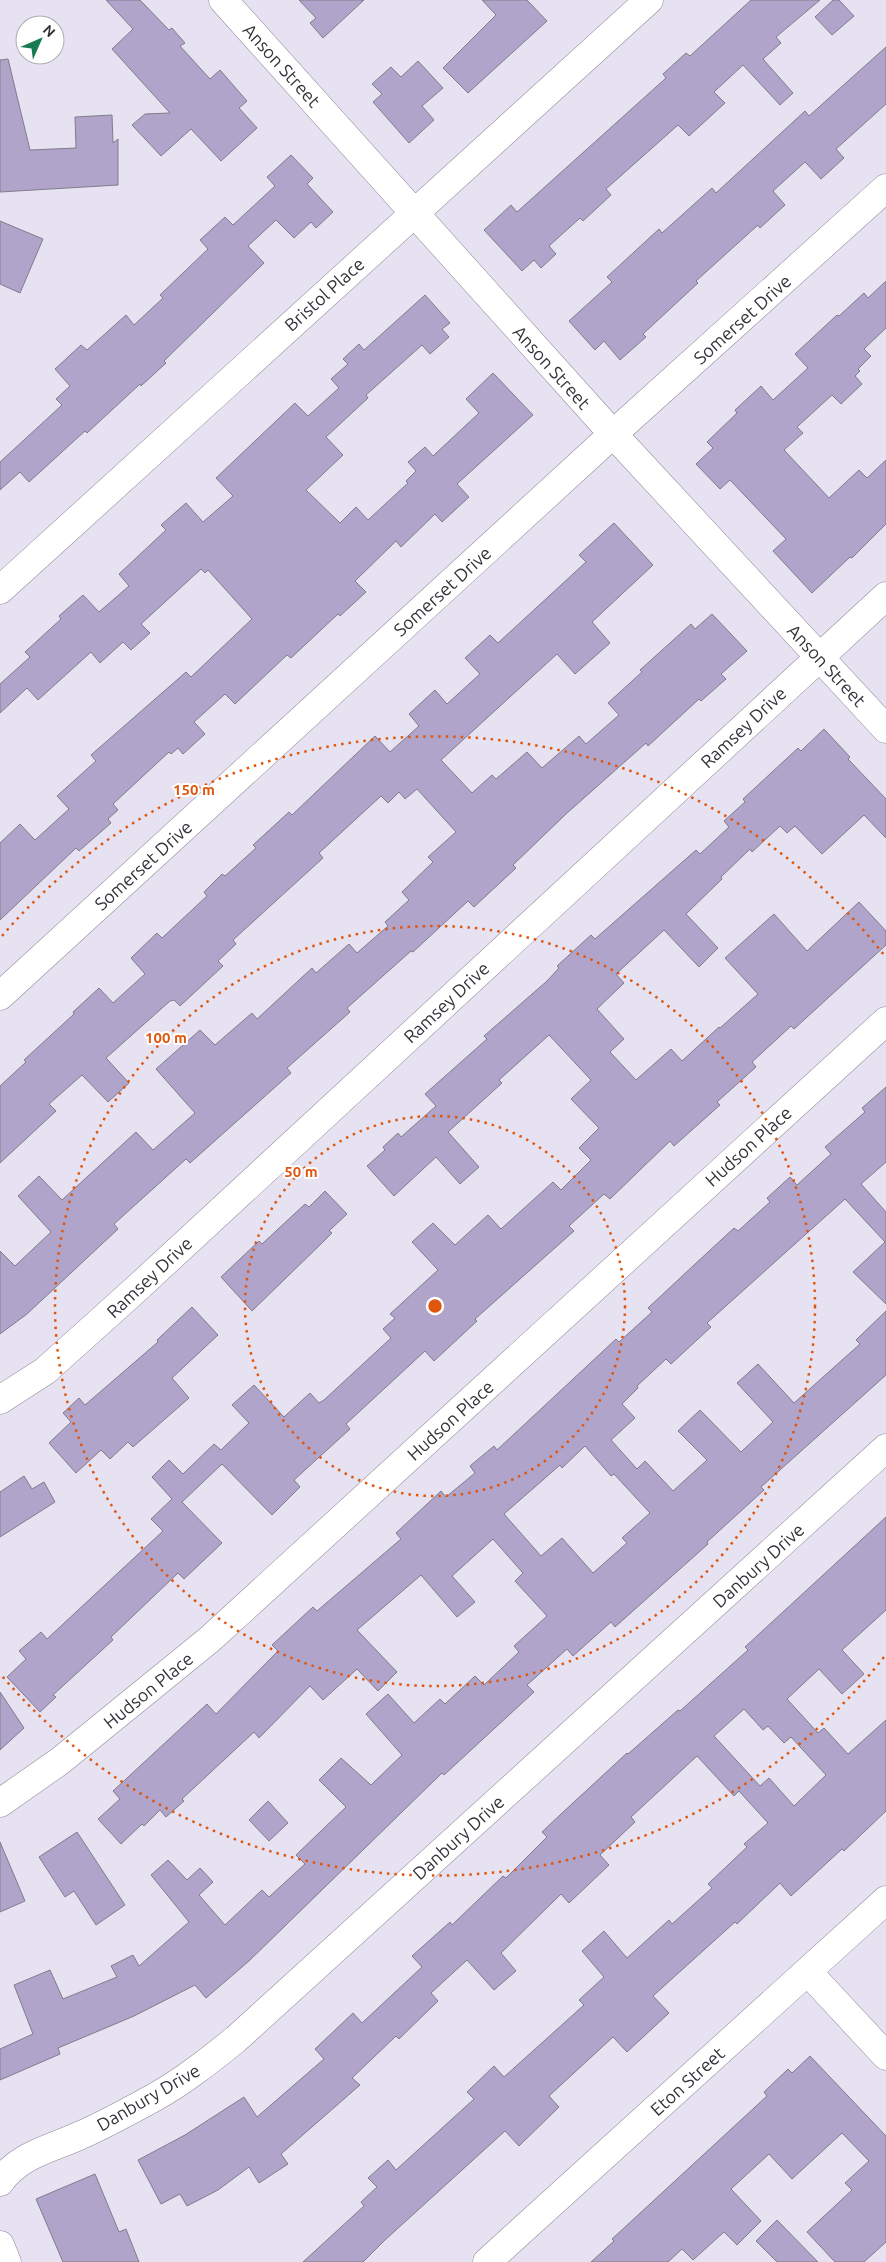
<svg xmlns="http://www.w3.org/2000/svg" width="886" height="2262" font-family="Ubuntu,sans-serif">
  <rect width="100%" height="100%" fill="#e7e2f2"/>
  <!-- building -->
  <path fill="#b1a4ca" stroke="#817c8b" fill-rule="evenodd" d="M106,0H140L169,30L172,28L185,43L180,46L210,79L220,70L247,101L239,108L257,128L221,161L191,129L161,156L132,125L145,114L170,113L112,49L133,29Z
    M299,0H364L323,38L310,23L316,18Z
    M482,0H527L547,21L468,93L443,68L496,15Z
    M751,0H820L776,37L781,43L763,59L793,93L780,105L743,65L714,92L725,103L689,136L678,125L606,189L611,195L583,221L580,218L549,246L556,254L541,268L534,260L522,271L484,230L511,205L517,212L666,78L663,74L686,53L690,56Z
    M833,0H839L854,16L832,35L815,17Z
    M886,47V104L836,149L844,158L821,179L805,162L773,191L785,205L760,228L758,225L696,281L698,283L643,334L646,337L620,360L604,341L595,350L569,321L612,282L607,277L659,229L662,233L712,188L716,193L805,111L809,116Z
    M8,59L30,150L76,148L75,117L112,115L113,143L118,139V185L0,192V60Z
    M418,61L443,88L422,106L434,120L409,143L373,102L382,94L372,84L391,67L401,77Z
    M291,155L313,178L307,184L333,212L316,228L311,222L294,238L276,220L248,246L264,263L164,361L166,363L141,386L140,384L87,433L85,431L29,482L20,472L0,490V462L62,405L56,399L70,386L55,369L81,345L87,350L126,315L134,325L163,298L160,295L208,249L200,240L225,217L233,225L275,186L267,177Z
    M0,221L43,239L20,293L0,284Z
    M886,281V328L864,349L871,356L858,369L860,371L855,376L862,384L841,404L832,395L797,427L803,433L784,450L829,498L859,470L867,478L886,460V524L852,558L850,557L812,593L773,551L786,539L730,480L720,489L696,464L713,448L707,442L737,413L735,410L761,386L773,400L808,368L795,354L837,315L839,316L864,293L868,298Z
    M425,295L450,323L442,329L449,337L430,354L422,345L366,395L368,398L326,437L343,455L306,490L340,523L356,507L368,520L408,483L406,481L416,471L408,462L425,447L433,456L479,413L466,399L493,373L533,415L457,484L469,497L442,522L435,514L401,547L396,541L355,581L366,592L340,616L338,614L291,658L287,655L235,704L225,694L194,722L205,734L183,754L178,748L171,754L169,752L113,804L118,810L108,819L111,823L79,851L76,848L0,920V843L20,824L35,840L69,809L57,796L96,761L91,755L186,672L191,677L252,619L208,570L205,573L201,569L141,624L150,633L131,650L123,642L100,663L91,652L38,700L27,688L0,713V684L30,657L25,652L61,619L59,616L83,595L99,612L129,586L119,574L166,530L161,525L186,503L203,522L233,496L216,478L295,403L308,416L339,388L331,379L348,364L343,359L359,344L364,350Z
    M614,523L653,565L592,622L610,643L575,674L557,654L441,760L472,793L492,775L496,779L527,752L542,768L579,736L586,744L619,715L608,703L642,672L640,670L691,624L695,629L712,614L747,651L721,674L726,679L701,701L699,699L648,746L646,743L566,814L513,865L516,868L474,907L468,901L413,952L411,951L347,1008L350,1012L287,1068L291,1073L190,1163L186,1159L114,1224L118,1229L27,1314L0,1334V1251L15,1266L51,1232L18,1196L39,1176L62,1200L136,1132L153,1150L195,1113L156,1069L200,1030L215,1045L252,1013L257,1019L312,968L316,973L349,944L357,953L388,926L385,922L409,900L402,892L433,862L428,857L456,832L417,789L405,799L399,792L388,803L381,796L319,853L323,858L233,940L236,944L218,961L223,966L180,1006L174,1000L170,1001L106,1058L129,1083L108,1102L82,1075L49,1104L56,1111L0,1163V1086L26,1062L24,1060L74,1014L73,1012L99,988L113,1003L145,974L131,958L157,933L162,938L207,896L204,892L222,874L225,876L256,848L253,845L289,812L292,815L375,736L390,752L419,726L409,714L435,690L447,704L480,674L465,658L490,635L498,643L586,562L579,555Z
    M824,729L850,757L848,759L886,799V838L864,815L822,854L795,826L787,833L780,826L752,852L750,849L721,877L722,879L686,914L718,948L699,967L664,930L616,974L624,983L597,1009L624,1039L610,1052L636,1080L671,1049L682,1061L719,1027L720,1028L758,994L725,958L774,914L807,951L859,902L886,931V945L794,1029L791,1026L752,1062L756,1067L717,1102L720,1105L674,1146L670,1141L610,1199L604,1194L569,1226L574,1231L475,1319L477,1321L434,1361L425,1351L346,1424L350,1429L294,1480L300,1487L272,1515L222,1464L182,1502L222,1543L184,1579L178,1573L111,1637L113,1640L53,1695L56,1697L40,1712L7,1677L26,1659L19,1651L41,1632L47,1639L163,1531L151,1519L172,1499L152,1477L169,1460L183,1474L214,1444L221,1450L249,1423L232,1405L254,1385L284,1417L310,1393L319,1403L324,1400L391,1338L383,1329L395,1318L390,1314L438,1270L412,1242L433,1223L455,1245L488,1215L501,1229L553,1182L561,1190L591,1160L579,1148L599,1128L571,1099L591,1080L549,1035L499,1080L502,1083L448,1132L479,1167L460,1184L436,1157L394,1196L367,1166L385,1150L383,1147L398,1133L401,1137L436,1106L425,1094L487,1039L484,1036L547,981L559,968L557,966L591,935L595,939L696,850L700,854L729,827L724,821L745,802L743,799L798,748L801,751Z
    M886,1087V1162L861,1184L886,1212V1304L853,1272L885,1242L845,1199L707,1323L711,1327L671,1364L666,1359L637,1386L638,1388L622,1404L635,1418L611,1440L637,1469L645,1461L673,1491L707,1460L678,1431L700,1410L741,1452L773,1422L737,1383L758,1364L794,1403L860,1344L856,1340L886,1311V1375L761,1487L764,1490L707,1542L708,1544L615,1627L611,1622L573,1656L567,1649L527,1685L534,1692L444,1775L442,1773L249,1961L206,1998L195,1985L134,2016L58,2048L60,2054L0,2080V2049L33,2034L14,1985L50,1970L63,1999L117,1977L111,1966L133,1955L139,1966L189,1922L151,1875L168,1860L187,1880L200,1868L213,1882L199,1895L225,1925L262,1890L269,1897L305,1864L296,1855L346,1807L319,1780L341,1758L371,1785L402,1755L366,1714L388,1694L414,1723L440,1699L445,1704L475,1676L484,1685L519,1652L514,1646L547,1616L515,1581L523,1573L493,1539L452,1576L475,1602L457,1617L421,1575L357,1630L397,1672L378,1691L357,1669L323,1700L310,1686L259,1738L254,1732L182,1799L184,1801L166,1817L160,1810L144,1826L142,1824L121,1844L98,1819L120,1799L113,1791L207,1704L216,1714L278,1651L272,1645L313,1607L317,1611L401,1539L396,1533L441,1491L446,1497L475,1473L470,1466L494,1446L497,1450L616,1339L619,1342L652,1312L648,1308L694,1265L734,1228L738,1231L770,1202L767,1198L790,1177L797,1185L831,1154L825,1147L865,1112L862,1108ZM585,1446L611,1476L614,1474L650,1513L622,1538L627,1543L593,1573L562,1538L541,1556L504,1514L560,1465L562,1468Z
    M325,1191L347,1214L329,1231L332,1233L324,1241L252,1311L221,1277L259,1241L262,1244L305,1204L309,1207Z
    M192,1307L218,1335L172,1378L189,1398L133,1447L128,1442L110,1459L101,1450L76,1473L49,1443L71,1422L63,1413L79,1398L85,1405L158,1342L157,1340Z
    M24,1476L32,1489L44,1482L55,1502L0,1537V1492Z
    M886,1517V1610L842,1650L864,1674L842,1694L819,1669L787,1699L818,1733L824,1728L848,1754L886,1720V1811L844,1851L842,1849L791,1896L780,1883L737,1924L735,1922L653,1996L669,2013L627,2052L613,2037L549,2096L559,2107L519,2146L505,2131L385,2240L363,2262H303L364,2206L361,2202L377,2187L368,2178L388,2160L396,2170L474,2099L467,2092L494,2066L504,2077L584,2005L579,2000L604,1977L582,1951L604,1931L627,1958L669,1920L672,1924L712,1888L708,1884L747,1847L744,1844L768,1823L739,1791L734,1796L697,1756L631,1817L635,1822L600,1855L609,1865L569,1903L561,1894L501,1953L516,1971L494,1990L467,1960L431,1993L438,2001L399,2039L396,2036L352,2078L360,2085L281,2154L288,2164L259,2183L249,2167L218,2190L187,2206L180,2194L161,2204L138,2160L185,2135L244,2097L257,2117L324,2059L315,2049L353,2013L362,2023L422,1967L412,1956L450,1922L452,1925L503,1876L506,1878L547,1837L542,1832L561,1814L627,1753L628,1754L678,1710L680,1711L748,1650L745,1647ZM744,1709L763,1730L768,1726L784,1743L791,1737L826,1775L794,1806L769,1778L760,1786L714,1736Z
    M0,1692L24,1728L0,1750Z
    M268,1801L288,1823L269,1841L249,1820Z
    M77,1832L125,1905L96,1925L74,1891L65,1897L39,1857Z
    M0,1842L25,1901L0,1912Z
    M810,2056L886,2136V2242L864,2262H835L807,2232L852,2190L845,2183L869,2161L842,2133L792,2179L769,2154L731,2189L761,2221L737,2245L724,2232L693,2260L682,2249L668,2262H591L614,2241L612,2239L767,2096L764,2092L788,2069L792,2073Z
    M95,2174L119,2232L126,2229L139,2262H63L36,2199Z
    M777,2220L818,2262H777L756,2241Z"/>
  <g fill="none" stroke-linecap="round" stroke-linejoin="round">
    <defs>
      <path id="minor" d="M223,0L613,434L886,729
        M0,590L649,0
        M0,996L613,434L886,188
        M0,1400L45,1371L134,1291L886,596
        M0,1803L60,1761L210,1639L886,1021
        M808,1972L886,2056
        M0,2182C20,2154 51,2149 81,2135C106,2124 131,2110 155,2097C185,2080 210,2060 236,2039L886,1448
        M0,2245L7,2262
        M487,2262L886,1900"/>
    </defs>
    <!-- minor casing -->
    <use href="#minor" stroke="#8f8a99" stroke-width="29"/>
    <!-- minor -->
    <use href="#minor" stroke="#fff" stroke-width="28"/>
  </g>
  <!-- distance rings -->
  <g fill="none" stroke="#df570e" stroke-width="2.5" stroke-dasharray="2.5 5">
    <circle cx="435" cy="1306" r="190"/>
    <circle cx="435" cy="1306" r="380"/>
    <path d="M884 1657A570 570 0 0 1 2 1676M2 936A570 570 0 0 1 884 955"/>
  </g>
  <g text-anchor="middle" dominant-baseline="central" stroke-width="4" stroke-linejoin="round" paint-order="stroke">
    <!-- street labels -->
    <g font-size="18" fill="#36343b" stroke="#fff">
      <text transform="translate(282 65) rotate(48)">Anson Street</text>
      <text transform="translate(324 294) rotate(-42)">Bristol Place</text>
      <text transform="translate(742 319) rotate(-42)">Somerset Drive</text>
      <text transform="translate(552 367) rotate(48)">Anson Street</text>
      <text transform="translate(442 591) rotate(-42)">Somerset Drive</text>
      <text transform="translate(827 665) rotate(47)">Anson Street</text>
      <text transform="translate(743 727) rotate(-43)">Ramsey Drive</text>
      <text transform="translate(143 865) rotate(-42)">Somerset Drive</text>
      <text transform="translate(446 1002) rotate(-43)">Ramsey Drive</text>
      <text transform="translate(748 1146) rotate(-42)">Hudson Place</text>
      <text transform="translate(149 1277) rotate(-43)">Ramsey Drive</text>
      <text transform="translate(450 1420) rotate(-42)">Hudson Place</text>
      <text transform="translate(758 1565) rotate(-42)">Danbury Drive</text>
      <text transform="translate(148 1690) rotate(-39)">Hudson Place</text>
      <text transform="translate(458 1837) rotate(-42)">Danbury Drive</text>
      <text transform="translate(687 2081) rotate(-42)">Eton Street</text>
      <text transform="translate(148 2097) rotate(-30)">Danbury Drive</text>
    </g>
  </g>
  <circle cx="435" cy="1306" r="8" fill="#df570e" stroke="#fff" stroke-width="2.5"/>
  <g font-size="15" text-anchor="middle" font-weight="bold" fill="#df570e" stroke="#fff" stroke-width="4" stroke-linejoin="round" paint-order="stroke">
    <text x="194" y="795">150 m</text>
    <text x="166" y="1043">100 m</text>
    <text x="301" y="1177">50 m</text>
  </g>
  <!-- north arrow -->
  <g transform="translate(40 40) rotate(45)"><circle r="24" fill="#ffffff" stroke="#afaeb1"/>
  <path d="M0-4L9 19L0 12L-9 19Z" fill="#167a52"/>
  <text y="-8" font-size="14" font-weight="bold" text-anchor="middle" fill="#36343b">N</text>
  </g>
</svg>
